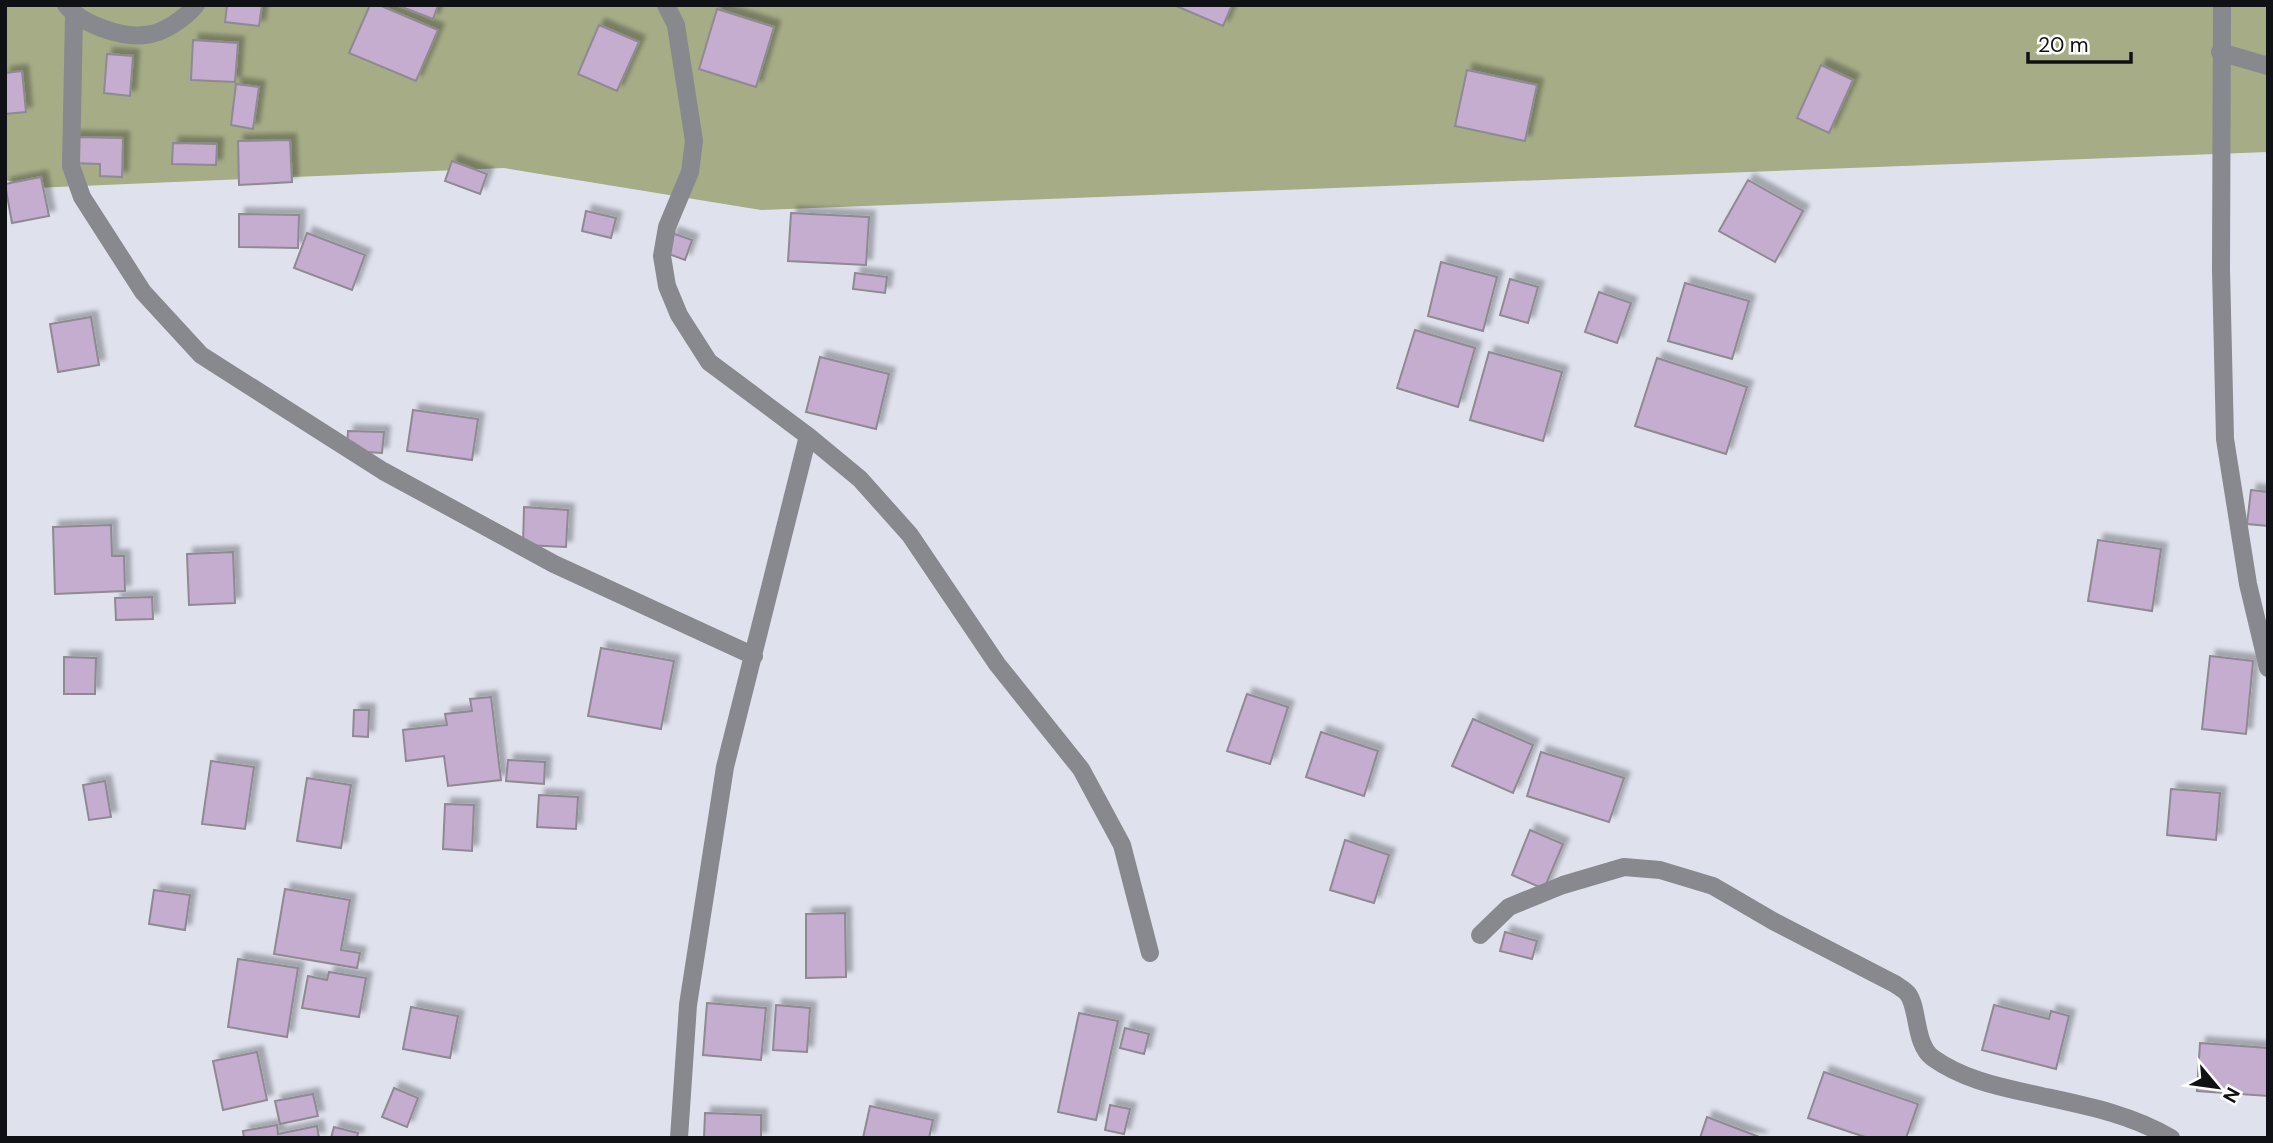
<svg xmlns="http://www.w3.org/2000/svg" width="2273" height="1143" font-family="'DM Sans',sans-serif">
  <defs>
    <filter id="shadow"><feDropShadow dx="6" dy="-6" stdDeviation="2" flood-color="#0004"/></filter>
  </defs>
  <rect width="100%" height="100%" fill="#dfe2ed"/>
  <!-- forest -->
  <path fill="#a5ac86" d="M5,5H2268V152L761,210L504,168L34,188L5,180Z"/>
  <!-- building -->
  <path fill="#c4adcf" stroke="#8f8993" stroke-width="2" filter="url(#shadow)" d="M227,5H262L259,26L225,22Z
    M370,5H379L438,30L416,81L349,53Z
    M397,5H438L433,19Z
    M1174,5H1232L1223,26Z
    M717,9L774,27L756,87L699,69Z
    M599,25L639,42L617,91L578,74Z
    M193,40L238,43L235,82L191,80Z
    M107,54L133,56L130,96L104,93Z
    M1821,65L1853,80L1829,133L1797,118Z
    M1467,70L1537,85L1525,141L1455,126Z
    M22,71L26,112L5,114V73Z
    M236,84L259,87L253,129L231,125Z
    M72,137L123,138L122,177L100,176V164L71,163Z
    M290,140L292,182L239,185L238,141Z
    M173,143L217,144L216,165L172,164Z
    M452,161L487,174L480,194L445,181Z
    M41,177L49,216L12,223L5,184Z
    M1748,180L1803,211L1775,262L1719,231Z
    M586,211L616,218L611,238L582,231Z
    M791,213L869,217L866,265L788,261Z
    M239,214L299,215L298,248L239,247Z
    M307,233L365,255L352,290L294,268Z
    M672,233L692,240L685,260L666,253Z
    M1441,262L1497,277L1483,331L1428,316Z
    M855,273L887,277L885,293L853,289Z
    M1510,279L1538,287L1528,323L1500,315Z
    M1685,283L1749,301L1732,359L1668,341Z
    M1599,292L1631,303L1617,343L1585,332Z
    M91,317L99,365L58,372L50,324Z
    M1415,330L1475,348L1458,407L1397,388Z
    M1489,352L1562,372L1543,441L1470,420Z
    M820,357L889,374L876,429L806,412Z
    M1657,358L1747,387L1726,454L1635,426Z
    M413,410L478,419L472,460L407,451Z
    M348,431L384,432L382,453L347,451Z
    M2251,490L2268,492V526L2247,524Z
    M524,507L568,510L566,547L523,545Z
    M111,525L112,556H124L125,591L55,594L53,527Z
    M2098,540L2161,549L2152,611L2088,601Z
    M233,552L235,603L189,605L187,554Z
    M152,597L153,619L116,620L115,598Z
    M601,648L674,661L661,729L588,716Z
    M2210,656L2253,661L2246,734L2202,729Z
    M64,657L96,658L95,694H64Z
    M1247,694L1288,707L1270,764L1227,751Z
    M491,697L501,780L448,786L444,756L406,761L403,730L447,725L445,714L472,711L470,699Z
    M354,710H369L368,737L353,736Z
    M1473,719L1533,745L1513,793L1452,766Z
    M1321,732L1378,751L1364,796L1306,777Z
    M1541,752L1624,778L1609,822L1527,796Z
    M508,760L545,762L544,784L506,781Z
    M211,761L254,767L245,829L202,824Z
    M307,778L351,785L341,848L297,841Z
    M105,781L111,817L89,820L83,785Z
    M2171,789L2220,793L2216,840L2167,835Z
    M539,795L578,797L576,829L537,827Z
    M445,804L474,805L472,851L443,849Z
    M1530,830L1563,844L1544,889L1512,875Z
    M1345,840L1389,855L1374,903L1330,890Z
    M285,889L350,900L341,950L360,953L357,968L274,954Z
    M154,890L190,895L185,930L149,924Z
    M845,913L846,977L806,978V914Z
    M1505,932L1537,941L1532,959L1500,951Z
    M238,959L298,968L287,1037L228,1027Z
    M329,972L366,978L359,1017L302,1008L308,976L327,980Z
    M707,1003L766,1008L761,1060L703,1055Z
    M776,1005L810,1008L807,1052L773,1050Z
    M1994,1005L2049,1019L2051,1011L2069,1016L2056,1069L1982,1050Z
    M411,1007L458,1016L450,1058L403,1049Z
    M1079,1013L1118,1021L1096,1120L1058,1112Z
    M1125,1028L1149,1034L1144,1054L1120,1048Z
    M2200,1043L2268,1048V1096L2197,1091Z
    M257,1052L267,1100L223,1110L213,1061Z
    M1824,1072L1918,1104L1906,1138H1868L1808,1118Z
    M394,1088L418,1098L407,1127L382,1117Z
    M313,1094L318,1116L280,1124L275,1101Z
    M1110,1105L1130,1109L1124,1134L1105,1130Z
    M870,1106L933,1120L929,1138H863Z
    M705,1113L761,1115V1138H704Z
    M1707,1117L1762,1138H1700Z
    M277,1125L278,1134L317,1126L319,1138H244L243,1131Z
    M334,1127L358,1133L357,1138H331Z"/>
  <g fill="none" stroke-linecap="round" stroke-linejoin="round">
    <!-- minor -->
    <path stroke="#87898e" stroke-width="18" d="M66,5C81,24 121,38 145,35C163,34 185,18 196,5
      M666,5L676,25L694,141L690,172L667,227L662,256L667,286L679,315L709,362L808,436L860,479L910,535L997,664L1081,769L1122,845L1150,953
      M2222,5L2221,269L2225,439L2248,584L2268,668
      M74,16L71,166L82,197L143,292L201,355L383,471L554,564L754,656
      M2220,52L2268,66
      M1480,935L1509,907L1563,885L1624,867L1660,870L1713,886L1773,921L1895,984C1899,987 1905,990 1908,994C1919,1009 1914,1044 1933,1058C1961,1078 1995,1086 2028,1093C2077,1104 2127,1112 2171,1138
      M679,1138L688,1005L725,767L808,436"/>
  </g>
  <!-- border -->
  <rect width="2273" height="1143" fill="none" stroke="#101114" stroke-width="14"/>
  <!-- north arrow -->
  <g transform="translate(2217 1087) rotate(119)" stroke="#ffffff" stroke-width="5" paint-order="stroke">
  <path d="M0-5L12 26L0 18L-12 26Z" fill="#101114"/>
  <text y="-10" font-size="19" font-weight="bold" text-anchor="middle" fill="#101114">N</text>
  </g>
  <!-- scale -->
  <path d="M2028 52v10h103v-10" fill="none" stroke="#101114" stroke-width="3.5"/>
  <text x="2038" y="52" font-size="21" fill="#101114" stroke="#ffffff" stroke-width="5" paint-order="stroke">20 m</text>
</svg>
